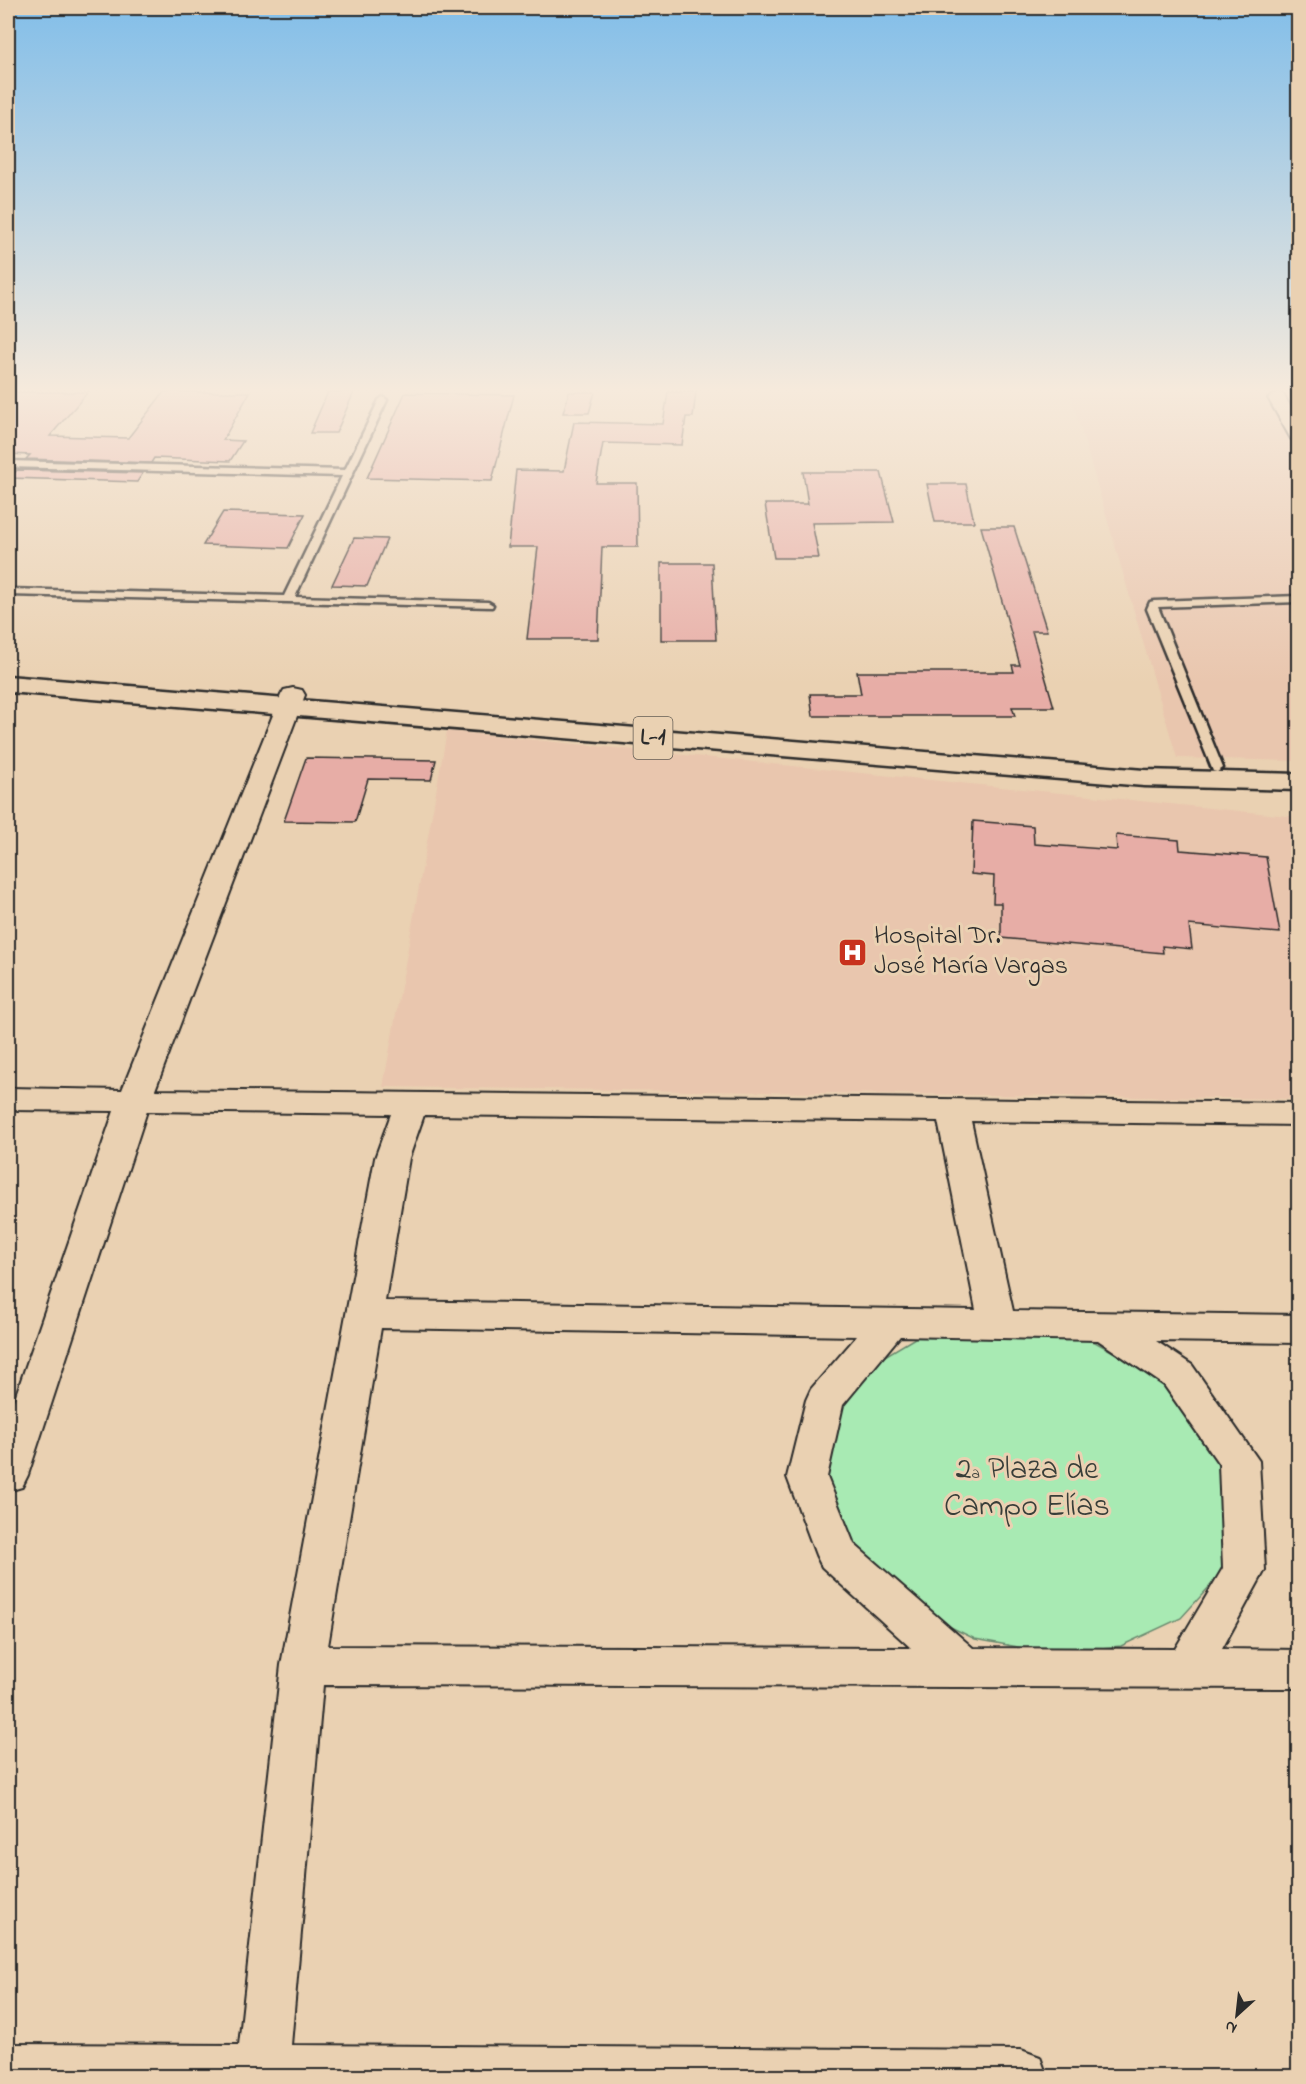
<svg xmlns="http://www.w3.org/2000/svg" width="1306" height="2084" font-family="'Indie Flower',sans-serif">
  <rect width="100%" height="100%" fill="#ead1b2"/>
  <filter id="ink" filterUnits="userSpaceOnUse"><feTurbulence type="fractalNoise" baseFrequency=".0167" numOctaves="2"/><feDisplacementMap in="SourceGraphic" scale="12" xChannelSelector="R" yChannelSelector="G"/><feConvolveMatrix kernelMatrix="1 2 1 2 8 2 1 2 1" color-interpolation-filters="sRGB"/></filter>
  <g filter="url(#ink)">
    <!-- built -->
    <path fill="#e9c6ae" d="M1070,392H1298V761L1177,758Z
      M447,731L1298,817V1099L383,1087Z"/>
    <!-- green -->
    <path fill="#a8eab3" stroke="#6a8a6f" stroke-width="1.5" d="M971,1325L1033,1326L1095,1342L1152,1373L1198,1415L1228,1467L1236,1522L1220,1575L1181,1618L1121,1646L1050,1653L975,1639L910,1607L860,1561L830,1508L822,1454L836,1406L868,1366L915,1338Z"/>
    <!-- building -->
    <path fill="#e7ada6" stroke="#2b2b2b" stroke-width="1.5" d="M8,392H88L50,436L128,438L164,392H250L223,440L243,441L230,461L154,458L151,463L26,459L30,455L8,454Z
      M328,392H354L336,433H310Z
      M569,392H595L589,413H563Z
      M668,392H696L693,417H686L682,445L603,443L596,483H637L638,547H602L598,639H527L538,547H508L516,470L564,471L574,422L663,424Z
      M405,393L514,395L492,481L367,478Z
      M17,470L143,473L137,482L10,478Z
      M803,472H881L894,522L812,523L819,558H774L765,504H808Z
      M927,484H966L974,522H935Z
      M223,512L305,514L288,548L203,545Z
      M981,527H1014L1047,631H1032L1054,707H1012L1015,716H813L810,694H861L857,672H1014L1012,665H1020Z
      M354,538L387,539L367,586L332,585Z
      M661,563H712L716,640H661Z
      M306,758L436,760L431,780L368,779L355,822L284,821Z
      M973,821L1033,826L1034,844L1117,850L1116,835L1179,840L1180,850L1266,857L1280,933L1189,925L1192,949L1162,946L1163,953L1001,938V903H993L994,876L971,874Z"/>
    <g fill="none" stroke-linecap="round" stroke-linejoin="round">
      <defs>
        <path id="service" d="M383,397L387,400L295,597L488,602L493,605L492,607L8,595V589L284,596L342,476L8,467V461L345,470L379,400Z
          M1298,596V602L1158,607L1223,768L1217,772L1213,771L1147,609L1150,602L1154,601Z"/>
        <path id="minor" d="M1277,393L1283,394L1298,419V441L1291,439L1268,398Z
          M293,688L302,690L305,695L155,1090L1298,1103V1125L971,1121L1013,1311L1298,1315V1343L1156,1341L1192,1365L1259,1461L1265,1570L1222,1649L1298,1650V1688L323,1685L291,2045L1021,2050L1040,2057L1047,2076H8V2044L239,2045L281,1665L375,1158L391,1114L147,1111L28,1475L22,1487L8,1491V1418L114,1111L8,1110V1088L122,1090L281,695L284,690ZM424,1115L938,1121L976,1310L385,1301L409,1158ZM381,1328L857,1336L811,1389L806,1400L787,1477L816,1555L822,1567L911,1648L328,1646ZM900,1336L1098,1340L1164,1385L1219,1464L1223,1568L1175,1649L973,1648L854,1544L827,1477L843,1405Z"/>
        <path id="primary" d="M8,676L1144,770L1298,774V790L1144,786L8,692Z"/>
      </defs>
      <!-- service casing -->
      <use href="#service" stroke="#2b2b2b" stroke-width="5"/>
      <!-- minor casing -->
      <use href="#minor" stroke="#2b2b2b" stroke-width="4"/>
      <!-- primary casing -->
      <use href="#primary" stroke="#2b2b2b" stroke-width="5"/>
      <!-- service -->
      <use href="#service" fill="#ead1b2" fill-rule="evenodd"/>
      <!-- minor -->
      <use href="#minor" fill="#ead1b2" fill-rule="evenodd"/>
      <!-- primary -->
      <use href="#primary" fill="#ead1b2" fill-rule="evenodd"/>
    </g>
  </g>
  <!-- sky -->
  <linearGradient id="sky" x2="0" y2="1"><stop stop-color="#82bee9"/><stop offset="0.57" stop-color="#f6eadc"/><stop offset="1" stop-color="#f6eadc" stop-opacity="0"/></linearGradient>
  <rect width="1306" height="684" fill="url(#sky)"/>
  <!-- icons -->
  <defs>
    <symbol id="hospital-square" viewBox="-11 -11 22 22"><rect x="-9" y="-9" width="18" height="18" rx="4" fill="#c8321e" stroke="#ead1b2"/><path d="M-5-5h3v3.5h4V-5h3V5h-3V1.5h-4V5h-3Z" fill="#fff"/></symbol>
  </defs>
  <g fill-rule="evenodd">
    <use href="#hospital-square" x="836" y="936" width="33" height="33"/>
  </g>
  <g text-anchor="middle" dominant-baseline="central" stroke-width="6" stroke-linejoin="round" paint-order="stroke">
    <!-- shield labels -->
    <rect fill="#ead1b2" stroke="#645d54" stroke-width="1.5" x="633.5" y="717" width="39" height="42" rx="4.5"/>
    <g font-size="24" font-weight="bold" fill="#2b2b2b">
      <text x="653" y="738">L-1</text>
    </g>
    <!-- poi labels -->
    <g font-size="26" fill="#2b2b2b" stroke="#ead1b2" text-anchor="start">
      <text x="874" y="937">Hospital Dr.<tspan x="874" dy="30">José María Vargas</tspan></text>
    </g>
    <!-- near-park labels -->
    <g font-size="32" fill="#383e39" stroke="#ead1b2">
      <text x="1027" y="1470">2ª Plaza de<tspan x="1027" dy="37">Campo Elías</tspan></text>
    </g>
  </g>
  <!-- margin -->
  <rect width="1306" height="2084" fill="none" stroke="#ead1b2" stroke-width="30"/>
  <rect x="15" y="15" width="1276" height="2054" fill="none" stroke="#2b2b2b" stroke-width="2" filter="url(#ink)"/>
  <!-- north arrow -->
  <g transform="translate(1237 2015) rotate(207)" stroke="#ead1b2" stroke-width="4.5" paint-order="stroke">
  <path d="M0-4.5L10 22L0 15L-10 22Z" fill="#2b2b2b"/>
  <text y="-9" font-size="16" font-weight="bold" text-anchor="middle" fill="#2b2b2b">N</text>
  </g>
</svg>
